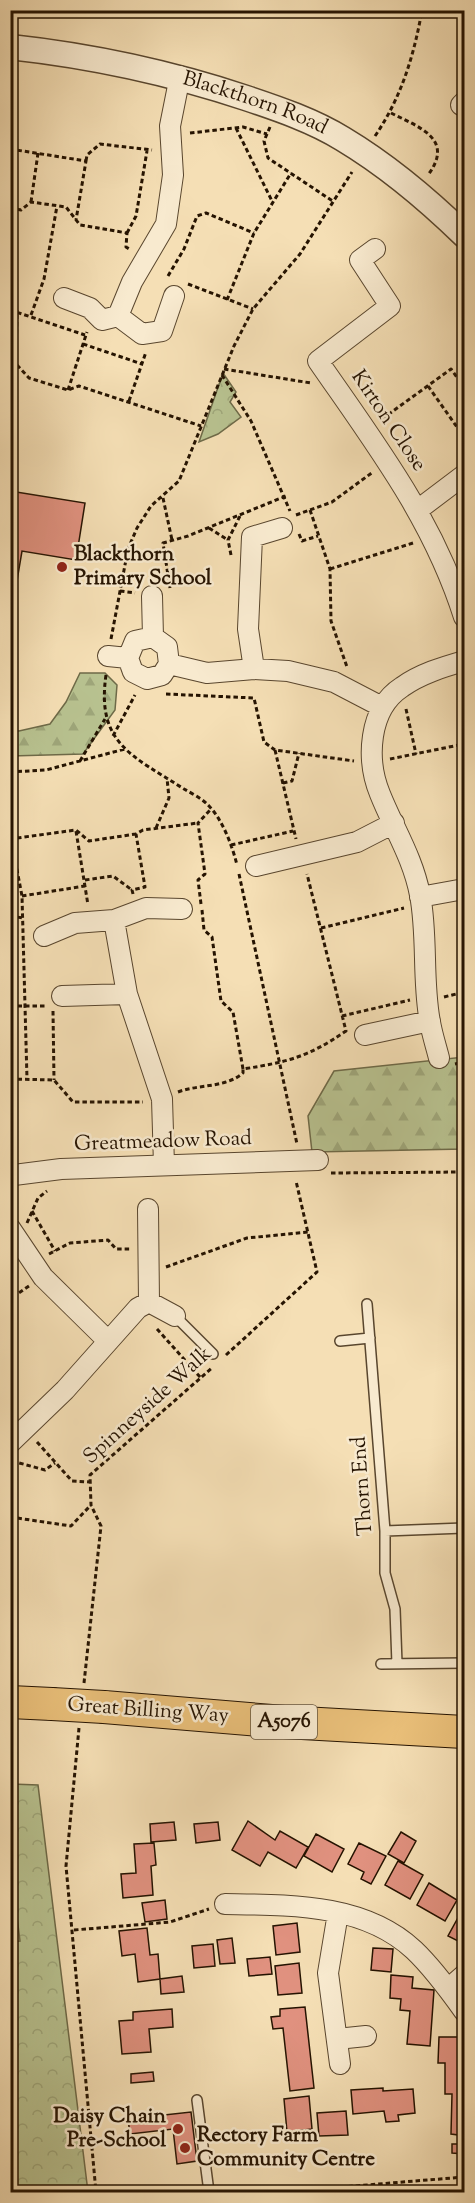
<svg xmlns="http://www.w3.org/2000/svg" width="475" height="2203" font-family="'Sorts Mill Goudy',serif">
  <defs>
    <pattern id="forest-firs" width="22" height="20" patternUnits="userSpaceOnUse" patternTransform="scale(1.5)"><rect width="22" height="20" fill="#b8c290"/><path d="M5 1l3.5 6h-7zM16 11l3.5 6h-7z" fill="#9ea67a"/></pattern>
    <pattern id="park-crowns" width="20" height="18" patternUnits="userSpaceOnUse" patternTransform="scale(1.5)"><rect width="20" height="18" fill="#b8c290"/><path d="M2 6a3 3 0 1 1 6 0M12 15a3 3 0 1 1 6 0" fill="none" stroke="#9ea67a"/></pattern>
  </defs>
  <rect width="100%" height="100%" fill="#f5dfb5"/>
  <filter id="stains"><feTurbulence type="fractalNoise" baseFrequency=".00333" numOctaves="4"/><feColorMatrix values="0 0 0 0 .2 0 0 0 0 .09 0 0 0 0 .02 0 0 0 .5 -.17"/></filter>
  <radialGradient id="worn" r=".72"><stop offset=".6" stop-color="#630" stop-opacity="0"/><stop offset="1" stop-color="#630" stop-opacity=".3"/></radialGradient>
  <!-- forest -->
  <path fill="url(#forest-firs)" stroke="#6e6a48" stroke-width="1.5" d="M80,673H105L117,685L115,710L83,754L11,756V730L19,731L50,724L66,702Z
    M464,1057V1149L312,1152L308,1116L334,1071Z"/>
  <!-- park -->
  <path fill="url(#park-crowns)" stroke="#6e6a48" stroke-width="1.5" d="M223,373L236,392L230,402L241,417L218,434L199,442Z
    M11,1784L38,1785L88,2192H11Z"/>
  <!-- pitch -->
  <path fill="#b8c290" stroke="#6e6a48" stroke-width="1.5" d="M10,1862L20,1941L11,1942H10Z"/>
  <!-- building -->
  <path fill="#e0917f" stroke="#251301" stroke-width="1.5" d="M10,491L85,503L76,560L22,551L10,622Z
    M248,1821L275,1840L280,1831L308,1847L296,1868L268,1852L260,1866L232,1850Z
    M174,1822L176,1840L151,1842L150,1824Z
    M218,1822L220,1840L196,1843L194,1824Z
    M401,1832L416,1841L404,1863L388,1854Z
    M316,1834L344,1849L332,1872L304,1856Z
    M154,1843L156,1865L151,1866L153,1895L123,1898L121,1874L136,1873L134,1844Z
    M359,1843L386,1856L371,1884L361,1879L364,1872L348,1864Z
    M398,1861L423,1875L410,1899L385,1885Z
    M429,1883L457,1900L445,1921L417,1905Z
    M165,1900L167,1919L145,1922L142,1903Z
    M460,1914L464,1917V1938L462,1943L448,1936Z
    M297,1923L300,1952L276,1955L273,1926Z
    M147,1928L150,1955L158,1954L160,1979L138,1982L135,1954L122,1956L119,1931Z
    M232,1938L235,1963L220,1964L217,1940Z
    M213,1944L215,1966L194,1968L192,1946Z
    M373,1948L393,1949L391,1972L371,1970Z
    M270,1957L272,1974L249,1976L247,1959Z
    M299,1963L302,1993L278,1995L275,1966Z
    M391,1975L413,1977L412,1988L434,1990L430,2046L407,2044L410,2011L400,2010L401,1999L390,1998Z
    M182,1976L184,1992L161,1994L160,1979Z
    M305,2007L314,2088L290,2091L283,2028L273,2029L271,2017L280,2016V2009Z
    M172,2009L173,2027L149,2029L151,2052L122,2054L119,2021L133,2020V2012Z
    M439,2037H462L461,2054H464V2154L452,2153V2144H458V2135L451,2134L452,2094H445V2063H438Z
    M153,2072L154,2081L131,2083V2074Z
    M383,2088V2091L413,2089L415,2113L398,2115L399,2121L386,2122L384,2111L353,2114L351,2090Z
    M309,2096L312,2129L287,2132L284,2099Z
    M346,2111L348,2135L319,2136L317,2113Z
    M191,2112L197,2161L177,2164L173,2129L130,2134L128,2119Z"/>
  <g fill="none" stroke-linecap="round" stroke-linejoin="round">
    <defs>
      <path id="service" d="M367,1304L385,1531V1573L395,1609L397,1664
        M175,1316L213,1354
        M340,1341L370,1338
        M385,1531L464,1528
        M381,1664L464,1663
        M197,2100L209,2192"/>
      <path id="minor" d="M461,105L464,102
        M375,249L360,260L390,306L318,361C376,445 433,519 464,617
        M64,298L90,308L102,320L118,316L142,334L162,331L174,296
        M118,316L132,282L166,224L173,175L170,126L180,76
        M419,509L464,475
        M152,596L153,637
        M108,656L128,658
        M169,664L167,647L153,637L135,641L128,658L133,672L147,679L162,675L169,664L207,673L254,669L288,671L334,682L382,707
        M254,669L248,629L252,537L282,528
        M256,866L357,842L394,823
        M420,897L464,889
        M114,920L127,994L162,1099L164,1165
        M44,936L75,923L114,920L146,908L182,909
        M62,996L127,994
        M365,1035L430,1021
        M439,1058C436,1046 432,1034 430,1022C422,981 428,937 420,895C413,858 394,829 380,794C366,760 368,709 402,687C420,674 443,667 464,661
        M10,1178L14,1175L61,1169L318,1160
        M10,1228L43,1277L107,1340
        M149,1302L175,1316
        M10,1443L65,1390L138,1308L149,1302L148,1209
        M225,1904C289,1905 364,1903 414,1950C433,1968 449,1990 464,2011
        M338,1913L328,1973L340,2064
        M448,1989L464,1975
        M337,2039L366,2036"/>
      <g id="tertiary">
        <path id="s1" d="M10,47C93,56 168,72 246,98C279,109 314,121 343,139C388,166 427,199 464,235"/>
      </g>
      <path id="primary" d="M10,1702L52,1704
        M104,1707L284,1722L464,1732"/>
    </defs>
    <!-- service casing -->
    <use href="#service" stroke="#59462e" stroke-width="12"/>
    <!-- minor casing -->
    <use href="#minor" stroke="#59462e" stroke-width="22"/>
    <!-- tertiary casing -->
    <use href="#tertiary" stroke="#59462e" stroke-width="27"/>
    <!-- primary casing -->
    <use href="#primary" stroke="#251301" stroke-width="34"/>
    <!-- path -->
    <path stroke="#251301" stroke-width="3" stroke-dasharray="4.5 3" stroke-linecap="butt" d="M391,113C419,127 455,139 428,175
      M270,127L264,141L268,158L334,202
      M236,128L272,201
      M190,133L243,127L267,134
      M375,136C401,98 414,56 422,10
      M10,149L86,161L76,220
      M86,161L87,155L100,144L152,150
      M31,202L38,153
      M10,208L21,210L31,202L66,207L80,225L127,233L126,247L131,250
      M127,233L136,216L147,151
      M168,276L184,249L197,216L206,213L254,233
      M188,284L253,309
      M227,300L254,233L291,173
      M10,310L85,335
      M31,315L44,279L57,206
      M83,344L142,364
      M10,363L16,364L29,378L68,390L79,386L201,426
      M16,364L17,310
      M224,369L311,383
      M222,375L251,421L290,511
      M428,386L464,437
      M68,390L87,332
      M129,401L146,352
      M382,419L451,369L464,387
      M163,498L172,540
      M310,510L330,569L331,621L347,667
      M296,515L332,502L373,472
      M209,528L228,540
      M299,534L302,541L318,536
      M231,555L228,540L240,516
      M330,569L413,543
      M170,588L163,543L188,536L286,496
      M120,591L135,593
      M111,639L128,549L137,528L151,506L179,481L234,346L253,309L300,254L352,172
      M106,675C96,744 133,756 184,789C191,793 201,798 207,804C222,818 232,845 237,865
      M166,694L254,698L264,742L275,750L354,761
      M406,709L416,754
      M113,736L135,695
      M275,750L296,839
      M390,759L464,744
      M80,761L105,719
      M10,772L46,770L125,749
      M283,783L292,781L299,753
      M10,795L17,838L14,854L22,896L27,1079
      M156,828L169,798L167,778
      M76,831L88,905
      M17,838L76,830L89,841L136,834
      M231,845L293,831
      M239,874L297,1144
      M85,880L113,876L132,890
      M133,894L132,890L145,887L136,834L143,830L198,823
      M22,896L85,886
      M201,904L198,880L205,874L198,823L211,809
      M202,910L204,930L212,937L221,1001L233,1012L243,1069
      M10,916L23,918
      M321,928L404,908
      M444,997L464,992
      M10,1006H47
      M53,1011L54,1080
      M342,1016L410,1000
      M455,1064L464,1062
      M10,1079L54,1080L73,1102H143
      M178,1092C199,1084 226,1088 243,1073V1069C288,1062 308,1057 346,1031L307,874
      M331,1173L464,1172
      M32,1211L55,1251
      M27,1223L38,1198L47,1191
      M49,1254L70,1243L108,1240L116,1249H131
      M166,1267L247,1238L308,1232
      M10,1304L13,1297L29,1286
      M157,1329L201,1378
      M226,1355L317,1272L296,1181
      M37,1442L72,1481L90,1482
      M12,1461L45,1470L55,1463
      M10,1517L71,1526L91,1505
      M10,1524L17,1518
      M84,1683L101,1526L91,1505L90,1475L213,1367
      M79,1728L66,1866L96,2192
      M74,1930L170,1922L209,1909
      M73,2121L91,2119
      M281,2192L464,2177"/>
    <!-- service -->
    <use href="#service" stroke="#f8eacf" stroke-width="9"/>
    <!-- minor -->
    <use href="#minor" stroke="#f8eacf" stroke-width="20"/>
    <!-- tertiary -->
    <use href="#tertiary" stroke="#f8eacf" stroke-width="24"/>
    <!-- primary -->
    <use href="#primary" stroke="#eac07a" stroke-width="32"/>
    <defs>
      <path id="primary-bridge" d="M52,1704L104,1707"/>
    </defs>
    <!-- primary-bridge casing -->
    <use href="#primary-bridge" stroke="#251301" stroke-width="34" stroke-linecap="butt"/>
    <!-- primary-bridge -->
    <use href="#primary-bridge" stroke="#eac07a" stroke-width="32"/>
  </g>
  <!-- markers -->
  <g fill="#8f2418" stroke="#f8eacf" stroke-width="2">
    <circle cx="62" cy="567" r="6"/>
    <circle cx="178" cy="2129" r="6"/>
    <circle cx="185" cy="2148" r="6"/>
  </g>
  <g text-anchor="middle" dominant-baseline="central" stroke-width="5" stroke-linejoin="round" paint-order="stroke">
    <!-- shield labels -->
    <rect fill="#f8eacf" stroke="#64543f" stroke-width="1.5" x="251" y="1705" width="66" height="34" rx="4.5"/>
    <g font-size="20" font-weight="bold" fill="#251301">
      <text x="284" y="1722">A5076</text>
    </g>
    <!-- street labels -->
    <g font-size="21" fill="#251301" stroke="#f8eacf">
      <text stroke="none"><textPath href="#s1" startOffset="252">Blackthorn Road</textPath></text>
      <text transform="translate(388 421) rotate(56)">Kirton Close</text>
      <text transform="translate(163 1142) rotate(-2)">Greatmeadow Road</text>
      <text transform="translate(148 1406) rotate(-42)">Spinneyside Walk</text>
      <text transform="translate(363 1486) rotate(-94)">Thorn End</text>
      <text transform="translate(148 1711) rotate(4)">Great Billing Way</text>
    </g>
    <!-- poi labels -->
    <g font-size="21" font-weight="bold" fill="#251301" stroke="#f8eacf" text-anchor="start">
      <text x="74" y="555">Blackthorn<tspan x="74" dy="24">Primary School</tspan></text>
      <text x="166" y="2117" text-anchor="end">Daisy Chain<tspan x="166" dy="24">Pre-School</tspan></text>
      <text x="197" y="2136">Rectory Farm<tspan x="197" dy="24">Community Centre</tspan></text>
    </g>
  </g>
  <!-- margin -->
  <rect width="475" height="2203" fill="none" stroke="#f5dfb5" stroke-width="36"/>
  <rect x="12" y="12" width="451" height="2179" fill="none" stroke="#251301" stroke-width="3"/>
  <rect x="18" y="18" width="439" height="2167" fill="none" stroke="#251301" stroke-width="1.5"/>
  <rect width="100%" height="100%" filter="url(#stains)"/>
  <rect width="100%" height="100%" fill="url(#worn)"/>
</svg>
